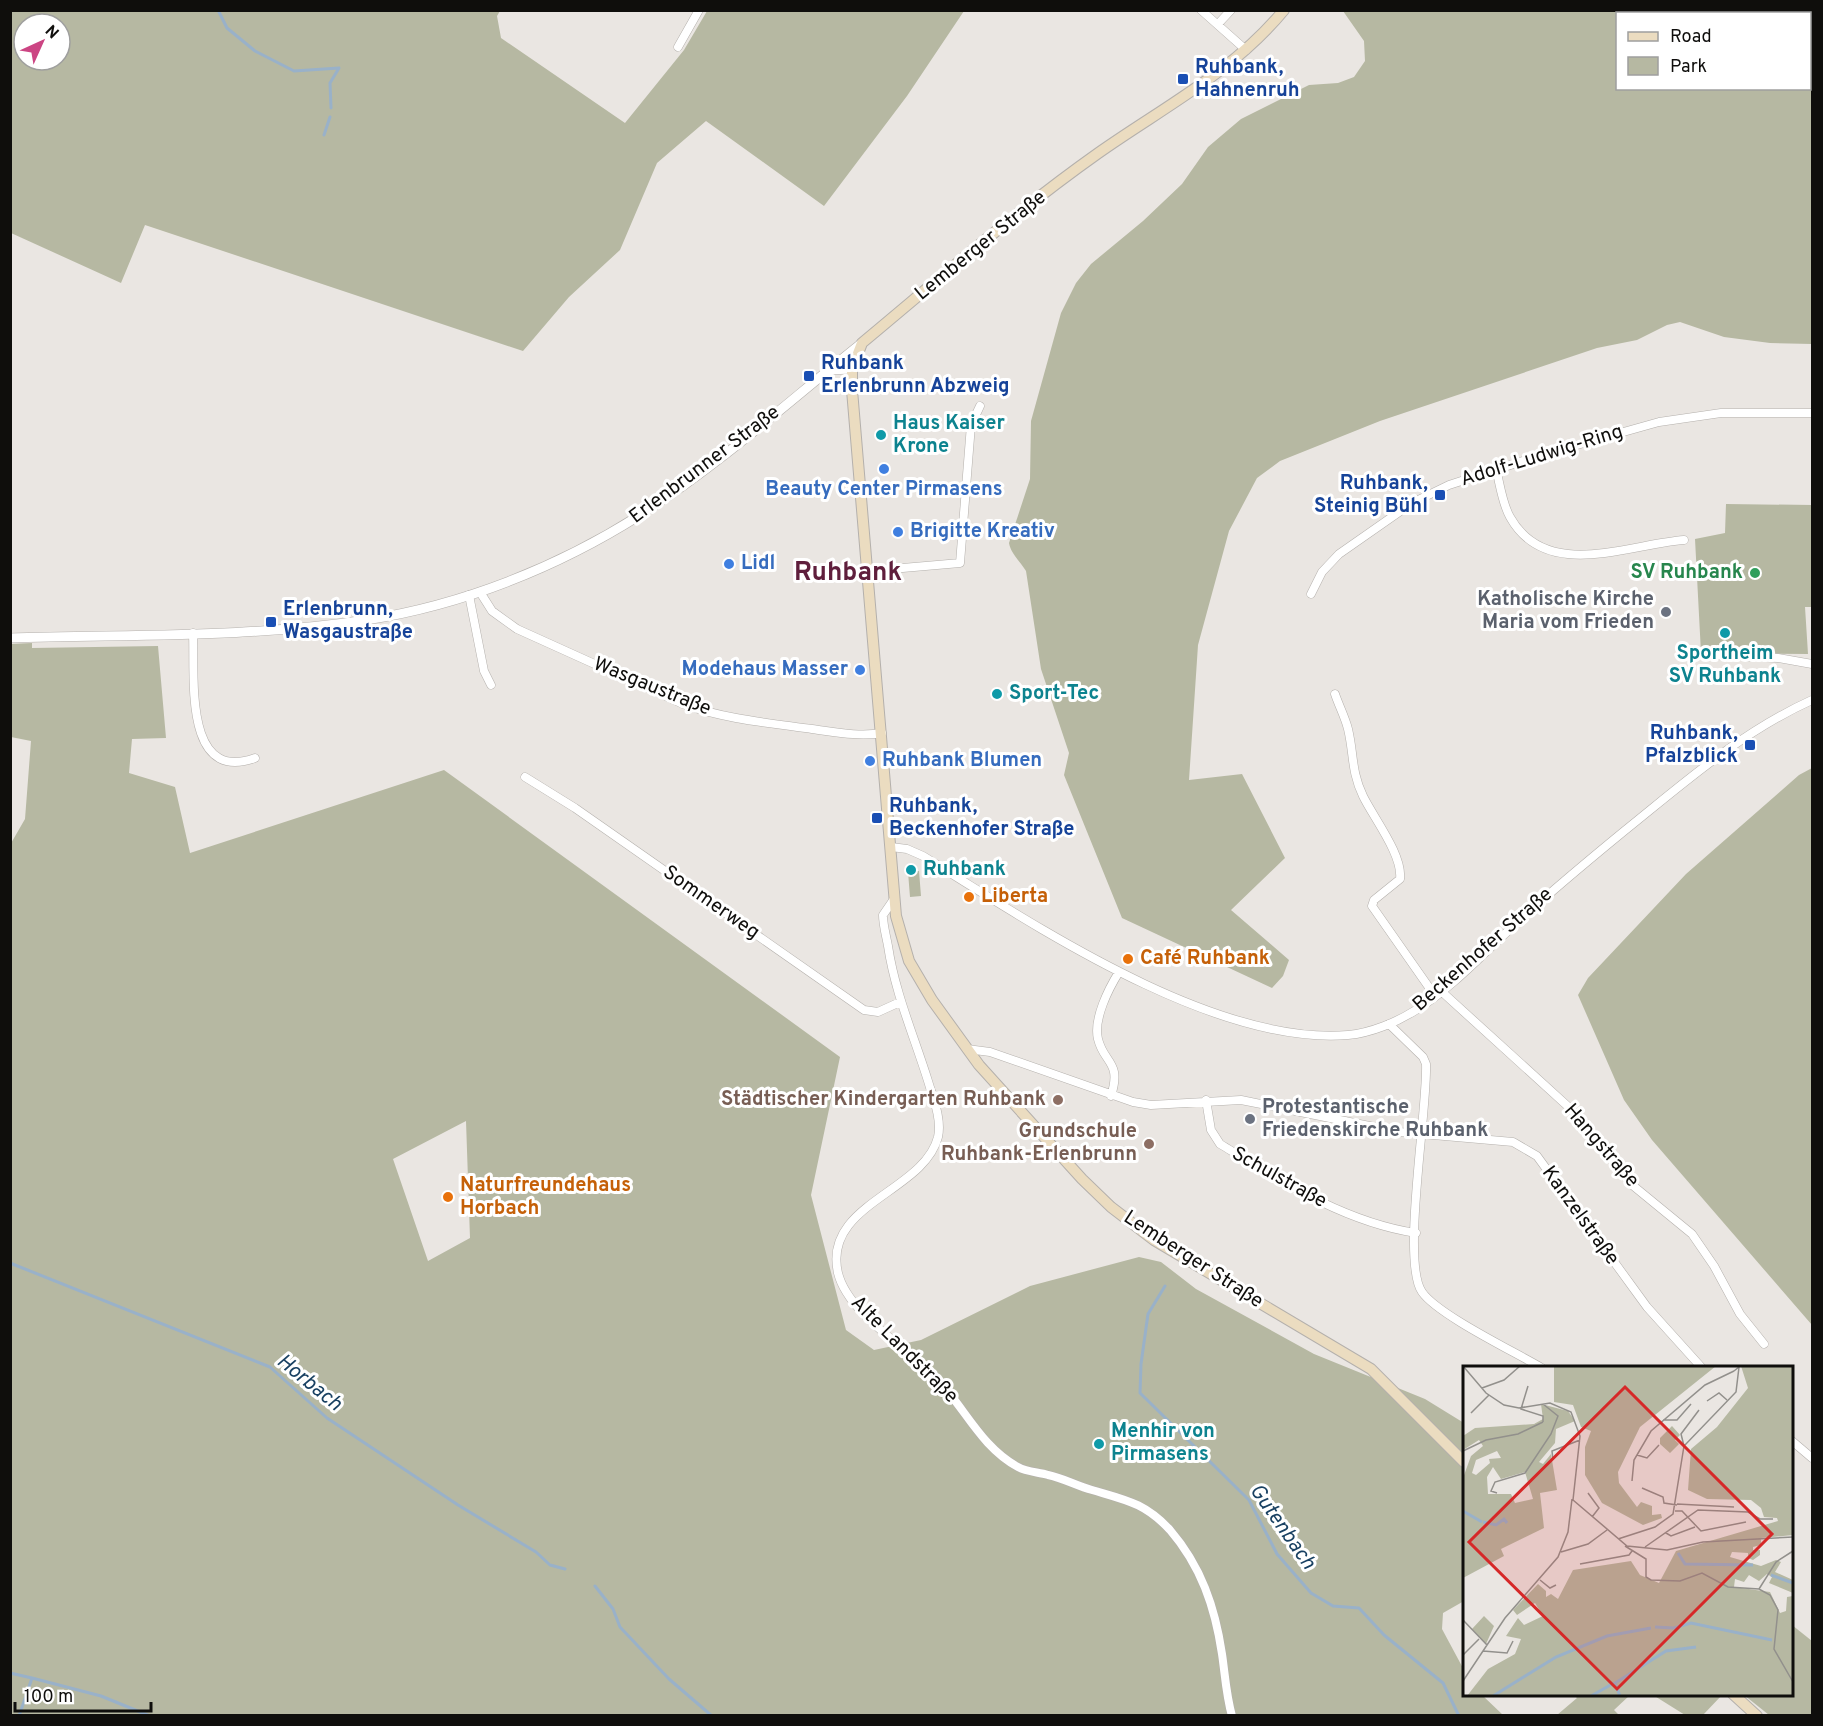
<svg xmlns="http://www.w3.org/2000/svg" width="1823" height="1726" font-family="Overpass,sans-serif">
  <rect width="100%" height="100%" fill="#eae6e2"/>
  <!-- green -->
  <path fill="#b6b8a2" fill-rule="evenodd" d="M11,10L500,11L497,16L501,38L625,123L684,50L707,11H964L907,96L824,206L706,121L657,163L620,250L569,297L523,351L145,225L121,283L11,233ZM24,24H60V60H24Z
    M1343,11H1812V344L1770,343L1724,337L1680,322L1667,325L1637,340L1597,348L1380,421L1280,461L1257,478L1229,531L1198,645L1189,780L1242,774L1285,858L1231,910L1289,960L1283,976L1272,988L1122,918L1064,775L1069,753L1041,669L1026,571C1020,561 1011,554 1009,543L1030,479L1031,421L1061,313L1076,283L1091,264L1143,221L1182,184L1208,147L1241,119L1309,85L1338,83L1354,77L1365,61L1364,41ZM1618,14H1810V88H1618Z
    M1726,504L1812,505V607H1805L1808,654L1701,653L1695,539L1725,533Z
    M32,643V648L158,646L166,738L132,739L129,773L175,787L190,853L444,770L840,1057L811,1195L846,1330L874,1350L921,1340L1030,1286L1139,1257L1161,1262L1196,1289L1314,1354L1425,1399L1464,1423V1601L1443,1613L1442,1629L1464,1670V1694L1482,1695L1503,1715H11L10,845L25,819L31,741L11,737L10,644ZM466,1121L470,1238L428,1261L393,1159Z
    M1812,768V1325L1652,1140L1624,1100L1578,995L1588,978L1686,874L1799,775Z
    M919,871L921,896L910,897L908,872Z
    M1792,1625L1812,1641V1715H1769L1744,1695L1792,1694Z
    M1574,1695H1630L1614,1710L1619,1715H1557L1577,1698Z
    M1653,1695L1722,1694V1695L1703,1715H1685Z"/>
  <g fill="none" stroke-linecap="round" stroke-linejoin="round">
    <!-- stream -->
    <path stroke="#99b1c9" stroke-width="3" d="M218,10L227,28L255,51L294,71L339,68L330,83L331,108
      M324,135L330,117
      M10,1263L270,1367L327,1418L458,1505L536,1552L550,1565L565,1569
      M1165,1286L1148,1314L1141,1364L1140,1393L1249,1500L1277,1554L1311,1593L1333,1606L1359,1608L1384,1635L1443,1683L1459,1716
      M595,1586L613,1609L620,1627L669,1679L712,1716
      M10,1673L32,1678
      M19,1716L32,1678L101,1696L150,1716"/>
    <defs>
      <path id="minor" d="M1201,10L1246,50
        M1218,24L1231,10
        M678,47L699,10
        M1496,469C1500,484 1502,503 1510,517C1546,582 1629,544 1684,540
        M868,571L960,563L971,425L980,406
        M480,592L492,611L517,629L683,704C724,719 769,723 812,729C835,732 859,737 882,733
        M1311,594L1322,572L1339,554L1412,503L1449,485L1538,456L1659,422L1721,413H1812
        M469,595L484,671L491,685
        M193,633C195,676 183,784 255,758
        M1682,654L1778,658L1812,664
        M1335,694C1339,706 1345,717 1348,729C1354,754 1351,771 1363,796C1373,817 1403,855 1400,879L1374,900L1372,906L1435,996
        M525,777L575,808L864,1010L878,1012L900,1002
        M891,847L907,849L923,856C1034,925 1214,1046 1348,1035C1371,1033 1397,1022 1416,1010C1450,989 1479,958 1508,931C1545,896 1584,864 1623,832C1684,783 1741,732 1812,700
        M894,899L883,915C883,925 886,935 888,946C895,993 914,1036 928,1081C933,1098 942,1119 938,1137C924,1192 822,1204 838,1273C848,1314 909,1349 937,1379C965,1408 981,1447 1018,1467C1027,1472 1038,1472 1048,1475C1063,1478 1077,1486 1092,1490C1126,1500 1145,1503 1170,1530C1201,1566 1215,1607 1222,1654C1225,1674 1226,1695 1232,1716
        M1441,991L1573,1111L1631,1184L1692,1234L1714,1266L1740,1314L1764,1344
        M1389,1024L1423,1057L1426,1064C1428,1108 1401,1262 1422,1292C1438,1315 1515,1352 1542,1368
        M967,1049L990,1052L1133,1102L1151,1105L1241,1100L1399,1132L1513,1142L1537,1156L1647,1307L1702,1368
        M1111,1096C1122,1061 1104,1064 1098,1039C1093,1019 1109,988 1119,972
        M1206,1100L1211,1130L1220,1144C1281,1181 1344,1222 1416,1233
        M1792,1441L1812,1458"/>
      <path id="tertiary" d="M828,370L852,369
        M10,638C128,634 249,638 366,620C463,605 558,567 640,515C719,465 789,401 862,343"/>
      <path id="secondary" d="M1284,10C1232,73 1162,108 1097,154C1015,212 939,279 862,343L852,369V390L896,916L909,961L932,1000L979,1065L1082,1179L1111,1207L1154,1240L1371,1369L1464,1462
        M1733,1694L1757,1716"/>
    </defs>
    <!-- minor casing -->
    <use href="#minor" stroke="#b4b0ac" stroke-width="9"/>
    <!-- tertiary casing -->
    <use href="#tertiary" stroke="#b4b0ac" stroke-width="10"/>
    <!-- secondary casing -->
    <use href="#secondary" stroke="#b4b0ac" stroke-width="12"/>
    <!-- minor -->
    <use href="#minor" stroke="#fff" stroke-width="8"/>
    <!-- tertiary -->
    <use href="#tertiary" stroke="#fff" stroke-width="9"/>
    <!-- secondary -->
    <use href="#secondary" stroke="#ebdcc0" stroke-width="10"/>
  </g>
  <!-- markers -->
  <g fill="#1a4fb4" stroke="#fff" stroke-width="2">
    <rect x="1177" y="73" width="12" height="12" rx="3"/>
    <rect x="803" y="370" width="12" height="12" rx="3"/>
    <rect x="1434" y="489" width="12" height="12" rx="3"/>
    <rect x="265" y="616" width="12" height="12" rx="3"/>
    <rect x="1744" y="739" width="12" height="12" rx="3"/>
    <rect x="871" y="812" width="12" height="12" rx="3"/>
  </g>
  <g fill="#0f9aa8" stroke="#fff" stroke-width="2">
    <circle cx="881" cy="435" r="6"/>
    <circle cx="1725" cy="633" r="6"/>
    <circle cx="997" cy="694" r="6"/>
    <circle cx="911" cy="870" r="6"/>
    <circle cx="1099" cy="1444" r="6"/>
  </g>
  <g fill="#3f7fe0" stroke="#fff" stroke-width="2">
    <circle cx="884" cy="469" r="6"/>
    <circle cx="898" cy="532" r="6"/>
    <circle cx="729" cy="564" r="6"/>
    <circle cx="860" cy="670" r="6"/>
    <circle cx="870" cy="761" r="6"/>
  </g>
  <circle fill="#2e9e5b" stroke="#fff" stroke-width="2" cx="1755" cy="573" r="6"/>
  <g fill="#6b7280" stroke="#fff" stroke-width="2">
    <circle cx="1666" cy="612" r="6"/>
    <circle cx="1250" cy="1119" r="6"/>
  </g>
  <g fill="#e8710a" stroke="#fff" stroke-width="2">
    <circle cx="969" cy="897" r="6"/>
    <circle cx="1128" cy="959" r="6"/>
    <circle cx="448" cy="1197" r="6"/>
  </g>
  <g fill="#8d6e63" stroke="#fff" stroke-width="2">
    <circle cx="1058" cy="1100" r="6"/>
    <circle cx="1149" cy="1144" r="6"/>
  </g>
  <g text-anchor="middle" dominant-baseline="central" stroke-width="6" stroke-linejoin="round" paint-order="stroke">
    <!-- transit labels -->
    <g font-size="20" font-weight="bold" fill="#164399" stroke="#fff" text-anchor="start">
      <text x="1195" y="68">Ruhbank,<tspan x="1195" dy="23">Hahnenruh</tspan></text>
      <text x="821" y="364">Ruhbank<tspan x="821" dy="23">Erlenbrunn Abzweig</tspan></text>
      <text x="1428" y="484" text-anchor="end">Ruhbank,<tspan x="1428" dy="23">Steinig Bühl</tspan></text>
      <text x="283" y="610">Erlenbrunn,<tspan x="283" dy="23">Wasgaustraße</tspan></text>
      <text x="1738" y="734" text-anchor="end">Ruhbank,<tspan x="1738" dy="23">Pfalzblick</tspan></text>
      <text x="889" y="807">Ruhbank,<tspan x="889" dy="23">Beckenhofer Straße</tspan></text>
    </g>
    <!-- street labels -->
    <g font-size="20" fill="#0f0e0c" stroke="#fff">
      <text transform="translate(981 246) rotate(-39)">Lemberger Straße</text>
      <text transform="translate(1542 456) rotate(-17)">Adolf-Ludwig-Ring</text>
      <text transform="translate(705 465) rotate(-37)">Erlenbrunner Straße</text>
      <text transform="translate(652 687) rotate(22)">Wasgaustraße</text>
      <text transform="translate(711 903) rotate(35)">Sommerweg</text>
      <text transform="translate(1483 950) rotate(-41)">Beckenhofer Straße</text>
      <text transform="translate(1601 1146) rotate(49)">Hangstraße</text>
      <text transform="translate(1279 1178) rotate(29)">Schulstraße</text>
      <text transform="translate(1580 1216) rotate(54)">Kanzelstraße</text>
      <text transform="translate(1193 1260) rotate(33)">Lemberger Straße</text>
      <text transform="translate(904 1350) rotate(45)">Alte Landstraße</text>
    </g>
    <!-- culture labels -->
    <g font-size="20" font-weight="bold" fill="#0d838f" stroke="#fff" text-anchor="start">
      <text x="893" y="424">Haus Kaiser<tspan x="893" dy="23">Krone</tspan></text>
      <text x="1725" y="654" text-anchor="middle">Sportheim<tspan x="1725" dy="23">SV Ruhbank</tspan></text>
      <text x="1009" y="694">Sport-Tec</text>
      <text x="923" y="870">Ruhbank</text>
      <text x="1111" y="1432">Menhir von<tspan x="1111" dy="23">Pirmasens</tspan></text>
    </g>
    <!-- shop labels -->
    <g font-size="20" font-weight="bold" fill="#366cbe" stroke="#fff" text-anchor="start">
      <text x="884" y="490" text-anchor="middle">Beauty Center Pirmasens</text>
      <text x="910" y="532">Brigitte Kreativ</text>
      <text x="741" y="564">Lidl</text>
      <text x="848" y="670" text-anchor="end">Modehaus Masser</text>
      <text x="882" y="761">Ruhbank Blumen</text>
    </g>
    <!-- leisure labels -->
    <g font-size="20" font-weight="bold" fill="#27864d" stroke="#fff" text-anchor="end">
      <text x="1743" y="573">SV Ruhbank</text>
    </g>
    <!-- worship labels -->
    <g font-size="20" font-weight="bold" fill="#5b616d" stroke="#fff" text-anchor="end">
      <text x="1654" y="600">Katholische Kirche<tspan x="1654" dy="23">Maria vom Frieden</tspan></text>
      <text x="1262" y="1108" text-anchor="start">Protestantische<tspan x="1262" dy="23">Friedenskirche Ruhbank</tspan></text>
    </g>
    <!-- food labels -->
    <g font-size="20" font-weight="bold" fill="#c56008" stroke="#fff" text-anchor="start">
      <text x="981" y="897">Liberta</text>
      <text x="1140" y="959">Café Ruhbank</text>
      <text x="460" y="1186">Naturfreundehaus<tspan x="460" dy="23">Horbach</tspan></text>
    </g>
    <!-- education labels -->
    <g font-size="20" font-weight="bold" fill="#785e54" stroke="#fff" text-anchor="end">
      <text x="1046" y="1100">Städtischer Kindergarten Ruhbank</text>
      <text x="1137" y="1132">Grundschule<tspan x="1137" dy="23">Ruhbank-Erlenbrunn</tspan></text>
    </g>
    <!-- water labels -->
    <g font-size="21" font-style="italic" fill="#194162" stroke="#fff">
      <text transform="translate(309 1383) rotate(39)">Horbach</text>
      <text transform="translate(1282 1527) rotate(55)">Gutenbach</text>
    </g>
    <!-- district labels -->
    <g font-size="26" font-weight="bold" fill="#5f1e3c" stroke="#fff">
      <text x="848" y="573">Ruhbank</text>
    </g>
  </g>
  <!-- overview -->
  <g transform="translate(1463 1366)">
    <rect width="330" height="330" fill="#eae6e2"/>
    <path d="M91,0H253L177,61L155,106L156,117L174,141L178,136L189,140V149L198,148L199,152L180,159L139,137L122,109V81L128,65L118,61L110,39L91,36ZM278,0H330V169L298,172V179L290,181V184H297V189L290,194L285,192V187L269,186L267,191L298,200L313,194L318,196L312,206L330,214V227L306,217L309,211L304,208L296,215L286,209L281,216L272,213L271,221L307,226L317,247L323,245L324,231L330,230V330H4L25,303L52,288L58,273L43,270L55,252L61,259L80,250L72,237L54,249L50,244L75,218L83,225V231L88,228L95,233L110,204L168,195L177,209L196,217L213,185L315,155L314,152L301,151L298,142L288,134L244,133L225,124L228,83L254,61L285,22ZM78,38L105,45L112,55L93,63L92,77L76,96L80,98L88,88L94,124L77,127L81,162L38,183L41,190L0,212V112L8,90L20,80L16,74L0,84V70L12,62L71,58L80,53ZM34,85L38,92L26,93L27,97L13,109L9,107L13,94ZM30,101L38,113L62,106L70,133L52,137L48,128H25L24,111ZM209,60L217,69L212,74L216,78L207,87L197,78V72ZM21,250L31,260L23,278L9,263Z" fill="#b6b8a2" fill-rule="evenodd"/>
    <path fill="none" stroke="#99b1c9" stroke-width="3" d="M0,145L19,156M20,156L33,159L41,153L44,157M215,187L222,198L290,199M308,209L330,217M192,261L211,262L228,257L309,274M30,330L93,291L144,270L188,262M128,330L151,317M157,330L152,317L203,285L233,281"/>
    <path fill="none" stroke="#92908c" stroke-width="1.5" d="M0,0L23,27L41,39L56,42L87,37L108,46L117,70L110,134L164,180L204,184L240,176L330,171M65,20L58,43L80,50V56M19,22L41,14L57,0M244,35L256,27L264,34M8,47L26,29M200,54H214L228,38M221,80L218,68L236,44M0,85L23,74L55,68L80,56M174,89L184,92L196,79M90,94L89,85L117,74M169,115L171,94L188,65L242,19L271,5M179,122L200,131L201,137L214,139M34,127L28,125L32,116L62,107L88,68L95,50L80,38M125,127L136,142L129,151M214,138L271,141M212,145H219L238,165L283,156M203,167L208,170L232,161M155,173L192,161L210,148L221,80L273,26L276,1L271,5M162,180L183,193V211L188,214L217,215L239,207L265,221L296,223L307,229L315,244L311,283L330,316M182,181L235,144L285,146L297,153H310M98,186L125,178L144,164M117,198L166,189L169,185M77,214L87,222L93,219M296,223L313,196L330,185M0,254L24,279M20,285L44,287L50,275M0,289L16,273M0,315L42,252L95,191L105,166L109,133"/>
    <path fill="#d62828" fill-opacity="0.15" stroke="#d62828" stroke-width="3" d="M162,21L309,168L154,323L6,176Z"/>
    <rect width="330" height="330" fill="none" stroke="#0f0e0c" stroke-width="3"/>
  </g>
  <!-- border -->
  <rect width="1823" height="1726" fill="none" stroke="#0f0e0c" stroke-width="24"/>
  <!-- legend -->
  <rect x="1616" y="12" width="195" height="78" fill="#ffffff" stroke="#9f9f9e" stroke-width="1.5"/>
  <rect x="1628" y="32" width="30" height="9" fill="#ebdcc0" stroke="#9f9f9e" stroke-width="1.5"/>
  <text x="1670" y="42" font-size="18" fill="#0f0e0c">Road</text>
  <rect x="1628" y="57" width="30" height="18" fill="#b6b8a2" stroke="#9f9f9e" stroke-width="1.5"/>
  <text x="1670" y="72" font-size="18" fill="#0f0e0c">Park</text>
  <!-- north arrow -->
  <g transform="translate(42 42) rotate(45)"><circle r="28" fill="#ffffff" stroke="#9f9f9e" stroke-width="1.5"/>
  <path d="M0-4.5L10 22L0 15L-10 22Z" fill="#cc4583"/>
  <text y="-9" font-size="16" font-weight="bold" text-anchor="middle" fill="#0f0e0c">N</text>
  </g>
  <!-- scale -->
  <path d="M15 1702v9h136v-9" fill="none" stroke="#0f0e0c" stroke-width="3"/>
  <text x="24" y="1702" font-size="18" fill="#0f0e0c" stroke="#ffffff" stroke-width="4.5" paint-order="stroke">100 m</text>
</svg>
